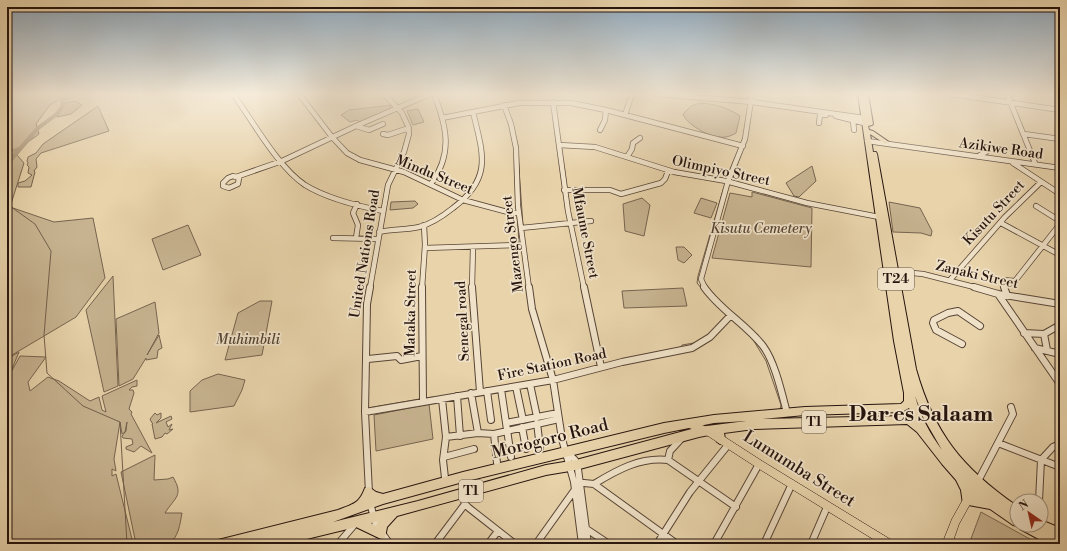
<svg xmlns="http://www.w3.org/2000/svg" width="1067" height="551" font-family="'Libre Bodoni',serif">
  <rect width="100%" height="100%" fill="#e8d3ab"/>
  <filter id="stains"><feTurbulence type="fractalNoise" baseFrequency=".005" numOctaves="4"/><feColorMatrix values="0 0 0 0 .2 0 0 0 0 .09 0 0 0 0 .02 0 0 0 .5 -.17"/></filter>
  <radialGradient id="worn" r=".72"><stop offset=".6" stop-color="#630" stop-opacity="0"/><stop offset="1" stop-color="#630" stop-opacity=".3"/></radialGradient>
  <!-- green -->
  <path fill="#c7b390" stroke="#76644f" d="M7,94H69L50,105L36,124L39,134L28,142L16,154L24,163L10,207L54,222L93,218L105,278L76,317L7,358Z
    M75,101L82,105L71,114L57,117L65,103Z
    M700,103C715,104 727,107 740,116L736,133C731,136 725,138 720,137C709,137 686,124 683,114L691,106Z
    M392,105L389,106L391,108L360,123L357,120L350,122L341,115L349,110Z
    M98,106L109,131L41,153L36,159L37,167L34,171L35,172L31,187H18V183L25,181L32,175L28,173L29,167L27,165L28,163L27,161L28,157L36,153L43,144Z
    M418,109L424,122L413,125L407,111Z
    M812,166L816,181L799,197L794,196L786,183Z
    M752,192L812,208L811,267L712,258L730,193L752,197Z
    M642,198L650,205L644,236L625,231L623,204Z
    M701,198L717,203L711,218L694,213Z
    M415,201L418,204L413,208L390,210L391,202Z
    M889,202L920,208L932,231L931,236L921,233L893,232Z
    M188,225L201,255L163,270L152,239Z
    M676,247H684L692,255L684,263L678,260Z
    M113,276L118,386L104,392L86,310Z
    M683,288L687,306L624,308L622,291Z
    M260,301H272L262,355L225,360L238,313Z
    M155,302L159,333L147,355L159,335L162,348L158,350L157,358L146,360V358L133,379L119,386L116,319Z
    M19,352L9,376L20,356L46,357L28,382L30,391L48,377L59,381L90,401L99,397L102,410L106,412L102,396L137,380V386L132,387L129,390H133L134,393L129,409L132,412L131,414L152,453L141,446L134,452L126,449V447L133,444L132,439L123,438L122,436L126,431L127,422L125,432L122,434L120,422L114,459L116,471L112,469V476L116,474L132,539L120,544H7V359Z
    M218,374L245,380L242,390L234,406L190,412V391L202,380Z
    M429,404L433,439L376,451L374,415Z
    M155,413L157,415L161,413V418L156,423L171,416L172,419L166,422L168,427L172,424L169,430L173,429L167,434L165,433L162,437L155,439L152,424H153L152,423L150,419Z
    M155,455L154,480L168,479L173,477C184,496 175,497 165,513H182C180,523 179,538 168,544H136L121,472Z
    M981,512L1039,544H969Z"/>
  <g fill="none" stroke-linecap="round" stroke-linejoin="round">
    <!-- stream -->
    <path stroke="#73604c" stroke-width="1" d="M508,107L509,113
      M512,120L518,146
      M689,134L703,138
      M518,155L523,225
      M7,204L35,224L51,251L44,335L47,373L83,406L120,422L127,544
      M517,214L519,243
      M702,289L697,283L698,276L723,190
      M705,337L712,331
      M752,338L766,361L781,405L780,410
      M681,347L682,345L694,343
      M425,398L433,397
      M368,408L420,399
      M367,415L373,414"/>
    <!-- river -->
    <path fill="#a69276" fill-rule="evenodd" d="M74,94H80L73,97L64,102L65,105L59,115L40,129L9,165L7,166V161L15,151L7,155V151L19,147L36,127L55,113L61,105L60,101L69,95Z"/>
    <defs>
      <path id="minor-far1" d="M233,94C253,121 277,166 305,185C328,199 357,206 383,211
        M299,94L332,137L347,153L360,160L404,172L463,200L511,213H519
        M656,94L752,102L864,118
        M951,94L1060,110
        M1007,94L1035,163
        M553,102L568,211L584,288
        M504,105L511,124L516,148L518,206L529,288
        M625,115L632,94
        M836,116L864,123
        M442,118L519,103H571L606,110L743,146
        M853,121L854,130
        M819,123L820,115H826
        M356,126L369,130L383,124
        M600,130L605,120L606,110
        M383,134L388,135L409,128
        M1024,134L1060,139
        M867,141L1060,168
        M559,145L595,147L674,172L726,181L807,203L879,217
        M980,155L986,152L982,145
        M627,157L632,149L633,143L640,138
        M1013,163L1060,194
        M233,176L239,178L238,184L229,188L223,186V183L228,178Z
        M236,177L282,161L356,126L430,94
        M431,184C453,154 447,127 434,94
        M564,190H610L621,194L661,183L665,179L668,171
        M1036,206L1060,221
        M1001,223L1060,255
        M521,228L591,221
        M379,232C392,229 406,230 419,227C431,224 443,216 453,208C493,178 483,154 473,112
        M333,238L378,239
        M356,238L358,225L353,213L357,204
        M425,248L522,245
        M891,271L923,274L978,288
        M950,280L1005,217L1041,182
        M370,288L388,185L404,152L409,134L408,126L402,113L384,94
        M422,288L425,245L424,225
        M472,288L473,247
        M705,288L701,279L728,181L745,139L752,94
        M1005,288L1002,280L1015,281L1060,224"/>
      <path id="minor" d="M422,287L423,402
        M472,287L480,392
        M529,287L532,309L553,380L562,439L574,482L582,544
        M584,287L601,367
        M704,287C720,310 746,324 763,346C775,362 782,394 787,413
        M974,287L998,294L1060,304
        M1004,287L1007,295
        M998,294L1060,384
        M1024,333L1044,334
        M962,344L936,330L933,323L934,320L948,313L958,311L980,326
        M1035,348L1060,354
        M1047,350L1044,334L1060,325
        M368,359L397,356L401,360L422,356
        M530,384L537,417
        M516,387L523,420
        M501,389L511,457
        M487,391L491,420
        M471,393L478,433
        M457,396L460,436
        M442,399L446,437L443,460L445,478
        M365,412L553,380L622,362L692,348L710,337L731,315
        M506,423L558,413
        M537,423L540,448
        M522,427L526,449
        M494,434L497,463
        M446,437L478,433L494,434L559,419
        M998,443L1060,467
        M566,451L575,460L578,469L588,544
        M444,457L474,449
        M668,460L670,451L682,438
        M574,482L594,484L677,544
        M977,483L1013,414L1011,407
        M594,484C617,470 640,457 668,460L736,507
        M369,493L365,412L367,304L370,287
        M462,494L465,504L469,508L515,544
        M1039,501L1041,460L1053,447L1060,444
        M370,503L376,525L390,544
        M585,528L609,544
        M338,544L355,524
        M435,544L465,504
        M488,544L498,531
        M536,544L576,488
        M657,544L690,492L728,445
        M714,544L759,464
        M764,544L790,488
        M811,544L827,507"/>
      <path id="major" d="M690,420L714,430L762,461L893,541L895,544H881L756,467L708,436L687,427L686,424L687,421Z
        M969,492L972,494L974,497L959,524L952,544H942L952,519L966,494Z"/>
      <path id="highway" d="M858,94H868L873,124L872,125L868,126L869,130L873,131L889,142L886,144L884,143L870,134L873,152H876L877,154L916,369C934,433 962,468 1017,506V525H1041V520L1060,528V544H1048L1020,529L1019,526H1017L1013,525L990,509L963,504L961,490L956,480L942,464L917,432L907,424L754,429L724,433L725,439L723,442L720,444L717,442L714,434L699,437L576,470L546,475L397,516L387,527L385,538L381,539L356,527L286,544H259L261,540L244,544H217L218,540L338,510C353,504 359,504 365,488L369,487L376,492L383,494L463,472L664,423L714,415L805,407L901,404L904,401V393L894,341ZM915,396L923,417L942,450C930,434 920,415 915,396ZM909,408L913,417L907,416L761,419L805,415L902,412ZM746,421L699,427L576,460L546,465L418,501L333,522L383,504L463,482L664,433L714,423ZM378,521L376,526L371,523Z"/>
    </defs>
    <!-- minor-far1 casing -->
    <use href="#minor-far1" stroke="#564435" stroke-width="6"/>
    <!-- minor casing -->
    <use href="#minor" stroke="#564435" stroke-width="8"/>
    <!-- major casing -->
    <use href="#major" stroke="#26140e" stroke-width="1"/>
    <!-- highway casing -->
    <use href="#highway" stroke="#26140e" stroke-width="2"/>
    <!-- minor-far1 -->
    <use href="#minor-far1" stroke="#f0e2c8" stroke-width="4.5"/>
    <!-- minor -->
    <use href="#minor" stroke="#f0e2c8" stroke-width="6"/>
    <!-- major -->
    <use href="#major" fill="#e8d3ab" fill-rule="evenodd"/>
    <!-- highway -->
    <use href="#highway" fill="#e8d3ab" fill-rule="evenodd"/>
  </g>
  <!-- sky -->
  <linearGradient id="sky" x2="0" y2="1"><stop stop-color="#8da6ba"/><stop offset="0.55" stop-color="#f5ebd9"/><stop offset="1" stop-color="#f5ebd9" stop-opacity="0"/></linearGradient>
  <rect width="1067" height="171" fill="url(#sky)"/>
  <g text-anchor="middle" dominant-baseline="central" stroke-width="3.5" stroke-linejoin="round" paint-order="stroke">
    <!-- shield labels -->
    <g fill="#f0e2c8" stroke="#635246" stroke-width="1">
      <rect x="878" y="268" width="36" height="22" rx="3"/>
      <rect x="802" y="411" width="24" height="22" rx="3"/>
      <rect x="459" y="480" width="24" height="22" rx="3"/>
    </g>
    <g font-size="13" font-weight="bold" fill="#26140e">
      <text x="896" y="279">T24</text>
      <text x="814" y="422">T1</text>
      <text x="471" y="491">T1</text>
    </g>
    <!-- street labels -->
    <g font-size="14" fill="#26140e" stroke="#f0e2c8">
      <text transform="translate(1001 149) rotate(8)">Azikiwe Road</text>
      <text transform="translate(721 171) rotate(12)">Olimpiyo Street</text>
      <text transform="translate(434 175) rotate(22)">Mindu Street</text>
      <text transform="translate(994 213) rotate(-47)">Kisutu Street</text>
      <text transform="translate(585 233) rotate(79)">Mfaume Street</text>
      <text transform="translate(513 244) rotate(-97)">Mazengo Street</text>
      <text transform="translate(365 254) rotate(-81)">United Nations Road</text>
      <text transform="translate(977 275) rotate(13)">Zanaki Street</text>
      <text transform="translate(411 313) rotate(-89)">Mataka Street</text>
      <text transform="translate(463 321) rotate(-93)">Senegal road</text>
      <text transform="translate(552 365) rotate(-12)">Fire Station Road</text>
    </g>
    <!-- park labels -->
    <g font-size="14" font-style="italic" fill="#564435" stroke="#f0e2c8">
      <text x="761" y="229">Kisutu Cemetery</text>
      <text x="248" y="340">Muhimbili</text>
    </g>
    <!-- near-street labels -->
    <g font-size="17" fill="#26140e" stroke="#f0e2c8">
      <text transform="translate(550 439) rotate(-14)">Morogoro Road</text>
      <text transform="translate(799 469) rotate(32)">Lumumba Street</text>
    </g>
    <!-- town labels -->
    <g font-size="22" font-weight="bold" fill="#26140e" stroke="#f0e2c8">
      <text x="921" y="414">Dar es Salaam</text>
    </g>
  </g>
  <!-- margin -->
  <rect width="1067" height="551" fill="none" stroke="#e8d3ab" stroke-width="24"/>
  <rect x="8" y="8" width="1051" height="535" fill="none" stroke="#26140e" stroke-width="2"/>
  <rect x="12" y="12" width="1043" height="527" fill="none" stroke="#26140e"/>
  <!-- north arrow -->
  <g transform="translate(1029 513) rotate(326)"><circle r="19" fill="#f0e2c8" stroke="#9f907e"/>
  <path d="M0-3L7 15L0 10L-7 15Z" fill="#8f2418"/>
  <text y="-6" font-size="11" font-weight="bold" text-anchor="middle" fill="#26140e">N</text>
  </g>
  <rect width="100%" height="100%" filter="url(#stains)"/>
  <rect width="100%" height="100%" fill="url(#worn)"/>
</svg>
